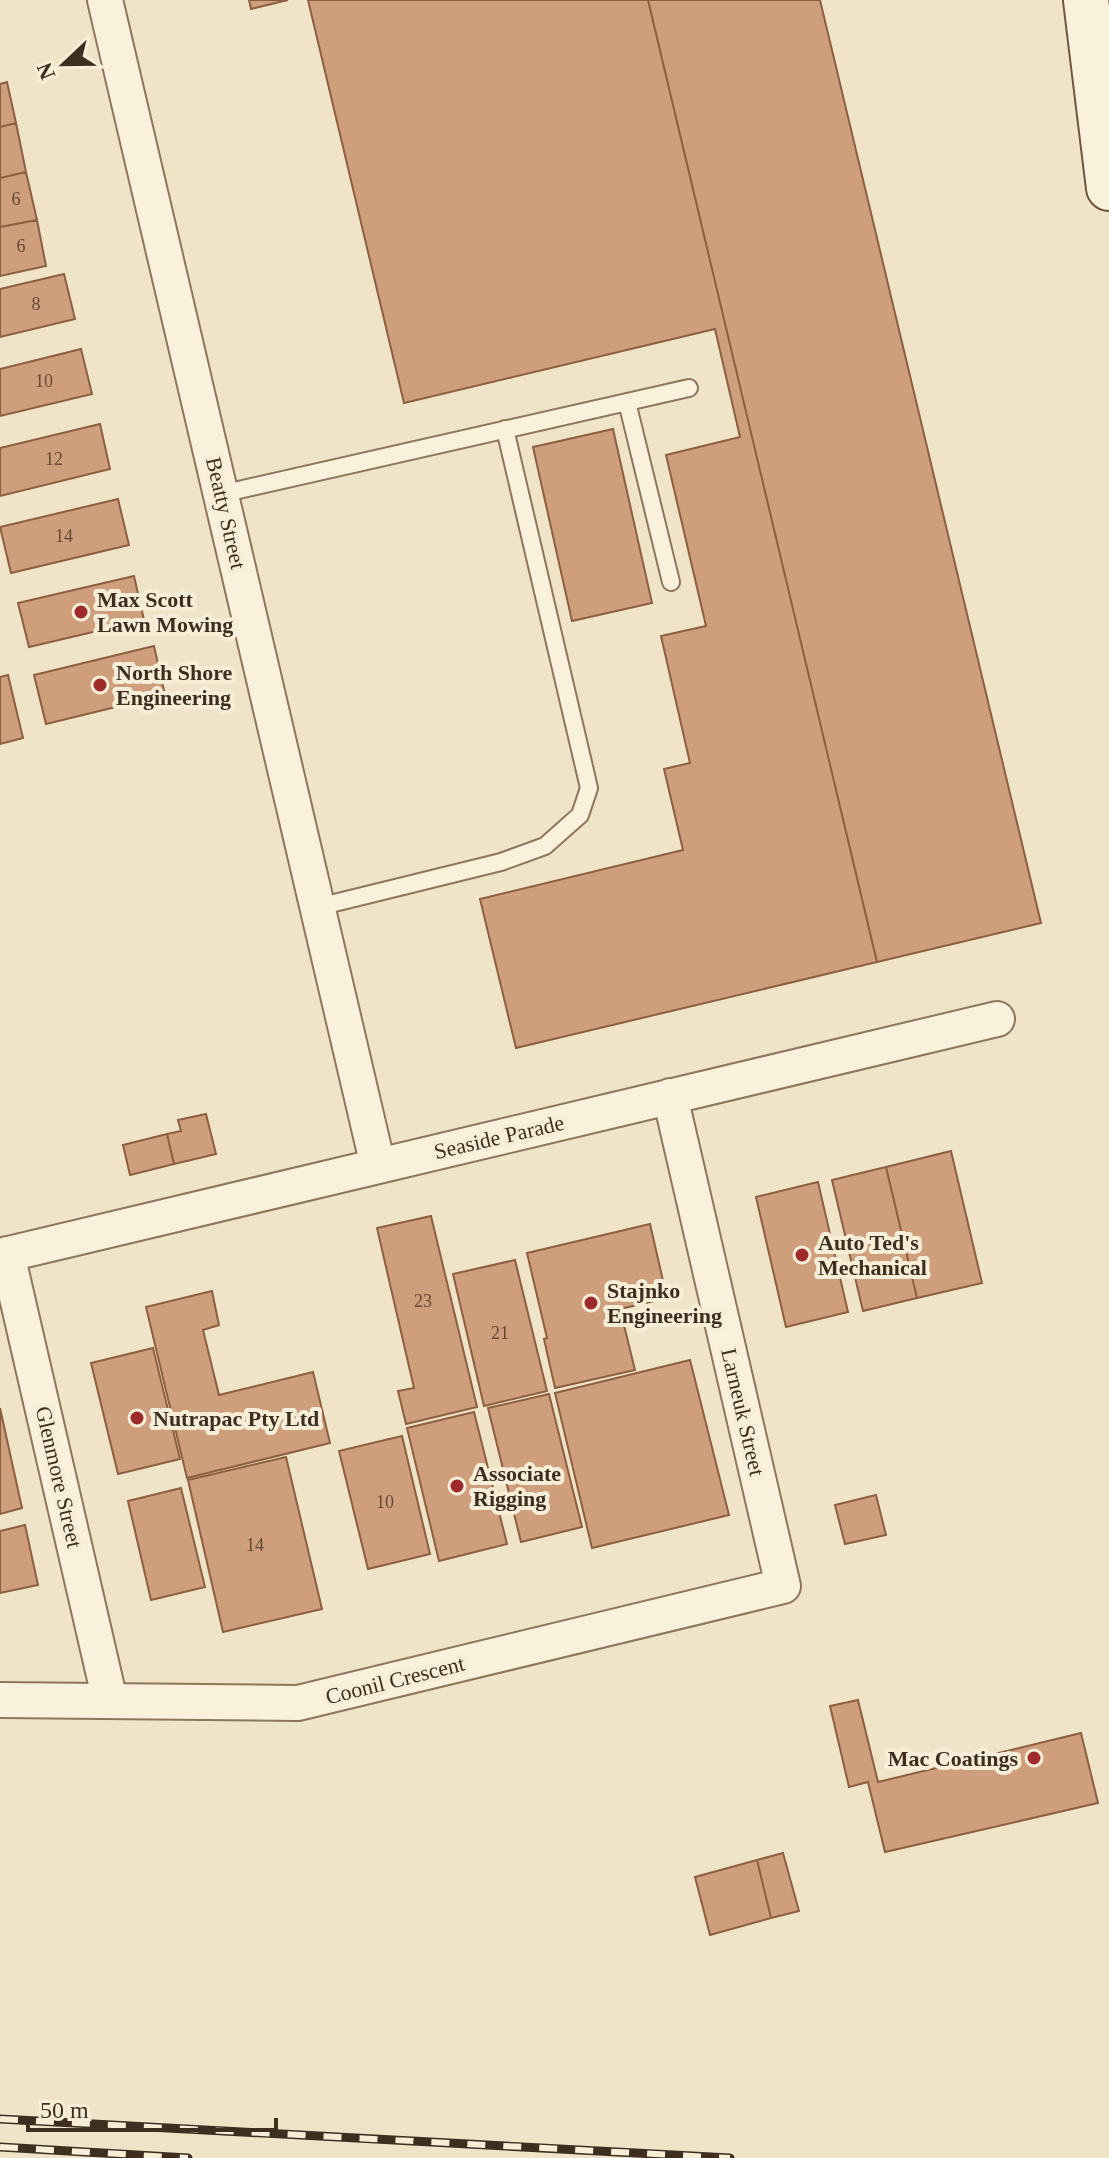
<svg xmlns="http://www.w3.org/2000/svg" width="1109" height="2158" font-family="Georgia,serif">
  <rect width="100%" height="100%" fill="#f0e4c8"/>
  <!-- building -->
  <path fill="#cf9f7d" stroke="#8d5f41" stroke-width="2" d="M249,0H288L251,9Z
    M308,0H648L877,962L516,1048L480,899L683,850L664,769L690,763L661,636L706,626L666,455L740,437L715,329L404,403Z
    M648,0H820L1041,923L877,962Z
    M7,82L16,123L0,127V84Z
    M16,123L26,172L0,178V127Z
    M26,172L37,220L0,227V178Z
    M37,220L46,266L0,276V227Z
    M64,274L75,319L0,337V289Z
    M81,349L92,394L0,416V369Z
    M100,424L110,469L0,496V448Z
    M613,429L652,603L572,621L533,447Z
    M118,499L129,545L11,573L0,527Z
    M134,576L144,620L29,647L18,603Z
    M154,646L165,695L46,724L34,675Z
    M8,675L23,738L0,744V677Z
    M206,1114L216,1154L174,1164L167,1134L181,1131L178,1120Z
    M167,1134L174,1164L130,1175L123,1145Z
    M951,1151L982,1283L917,1298L886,1167Z
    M886,1167L917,1298L863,1311L832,1180Z
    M818,1182L848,1312L786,1327L756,1197Z
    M431,1216L477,1407L406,1424L398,1391L414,1388L377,1228Z
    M650,1224L667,1298L620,1309L635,1370L555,1388L544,1339L547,1338L527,1253Z
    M515,1260L547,1391L484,1406L453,1274Z
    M212,1291L219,1325L203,1330L219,1395L313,1372L330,1443L187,1478L146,1307Z
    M153,1348L180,1459L118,1474L91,1363Z
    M690,1360L729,1515L592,1548L555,1393Z
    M549,1394L582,1527L521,1542L488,1408Z
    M0,1408L22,1508L0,1514Z
    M474,1412L507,1544L439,1561L407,1428Z
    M402,1436L430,1554L368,1569L339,1451Z
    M286,1457L322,1609L223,1632L188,1480Z
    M181,1488L205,1587L151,1600L128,1501Z
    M876,1495L886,1535L845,1544L835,1505Z
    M25,1525L38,1585L0,1593V1531Z
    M858,1700L878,1782L1081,1733L1098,1803L885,1852L868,1782L849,1787L830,1706Z
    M783,1853L799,1911L771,1918L757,1860Z
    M757,1860L771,1918L710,1935L695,1877Z"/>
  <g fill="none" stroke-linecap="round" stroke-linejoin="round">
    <defs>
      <path id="lane" d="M627,402L671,582
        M221,494L689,388
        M318,907L501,862L545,846L580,815L589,788L505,429"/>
      <path id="street" d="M105,0L378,1166
        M7,1254L110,1701
        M0,1256L997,1019
        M0,1700L298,1703L783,1586L670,1096"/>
      <path id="secondary" d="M1086,0L1109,188"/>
    </defs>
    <!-- lane casing -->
    <use href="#lane" stroke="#8d765c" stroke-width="20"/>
    <!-- street casing -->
    <use href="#street" stroke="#8d765c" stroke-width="38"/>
    <!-- secondary casing -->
    <use href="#secondary" stroke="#6f573f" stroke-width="48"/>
    <!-- lane -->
    <use href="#lane" stroke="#faf1dc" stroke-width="16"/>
    <!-- street -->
    <use href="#street" stroke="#faf1dc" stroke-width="34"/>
    <!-- secondary -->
    <use href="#secondary" stroke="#faf1dc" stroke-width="44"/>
    <defs>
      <path id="rail" d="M0,2119L730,2158
        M0,2147L188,2158"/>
    </defs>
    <!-- rail casing -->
    <use href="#rail" stroke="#3d2e20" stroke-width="9"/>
    <!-- rail -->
    <use href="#rail" stroke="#f7eed8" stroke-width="6" stroke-dasharray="18" stroke-linecap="butt"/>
  </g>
  <!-- markers -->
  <g fill="#9e2a2b" stroke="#f7eed8" stroke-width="3">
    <circle cx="81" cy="612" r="8"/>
    <circle cx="100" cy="685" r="8"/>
    <circle cx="802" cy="1255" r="8"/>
    <circle cx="591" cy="1303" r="8"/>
    <circle cx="137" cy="1418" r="8"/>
    <circle cx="457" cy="1486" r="8"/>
    <circle cx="1034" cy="1758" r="8"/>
  </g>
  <g text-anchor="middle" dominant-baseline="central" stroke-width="8" stroke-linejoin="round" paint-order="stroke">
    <!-- number labels -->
    <g font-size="18" fill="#624a37">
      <text x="16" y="199">6</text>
      <text x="21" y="246">6</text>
      <text x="36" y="304">8</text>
      <text x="44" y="381">10</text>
      <text x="54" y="459">12</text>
      <text x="64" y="536">14</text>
      <text x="423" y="1301">23</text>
      <text x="500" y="1333">21</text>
      <text x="385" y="1502">10</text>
      <text x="255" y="1545">14</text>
    </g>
    <!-- street labels -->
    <g font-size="22" fill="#3d2e20" stroke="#f7eed8">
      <text transform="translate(226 513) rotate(77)">Beatty Street</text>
      <text transform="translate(499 1137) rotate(-13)">Seaside Parade</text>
      <text transform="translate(743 1412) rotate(77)">Larneuk Street</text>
      <text transform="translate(59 1477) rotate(77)">Glenmore Street</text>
      <text transform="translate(395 1680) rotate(-14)">Coonil Crescent</text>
    </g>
    <!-- poi labels -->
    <g font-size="22" font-weight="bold" fill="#3d2e20" stroke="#f7eed8" text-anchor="start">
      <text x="97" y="599">Max Scott<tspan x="97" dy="25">Lawn Mowing</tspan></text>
      <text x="116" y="672">North Shore<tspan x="116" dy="25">Engineering</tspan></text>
      <text x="818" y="1242">Auto Ted's<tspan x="818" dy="25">Mechanical</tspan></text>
      <text x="607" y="1290">Stajnko<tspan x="607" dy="25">Engineering</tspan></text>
      <text x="153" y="1418">Nutrapac Pty Ltd</text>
      <text x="473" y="1473">Associate<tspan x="473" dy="25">Rigging</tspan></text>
      <text x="1018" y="1758" text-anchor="end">Mac Coatings</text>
    </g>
  </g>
  <!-- north arrow -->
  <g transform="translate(64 64) rotate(248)" stroke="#f7eed8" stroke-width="6" paint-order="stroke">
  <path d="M0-6L14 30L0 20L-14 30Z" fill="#3d2e20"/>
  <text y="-12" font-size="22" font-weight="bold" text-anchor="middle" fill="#3d2e20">N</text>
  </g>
  <!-- scale -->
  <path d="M28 2118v12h248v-12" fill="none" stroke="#3d2e20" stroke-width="4"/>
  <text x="40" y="2118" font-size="24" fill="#3d2e20" stroke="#f7eed8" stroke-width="6" paint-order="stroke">50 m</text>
</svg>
